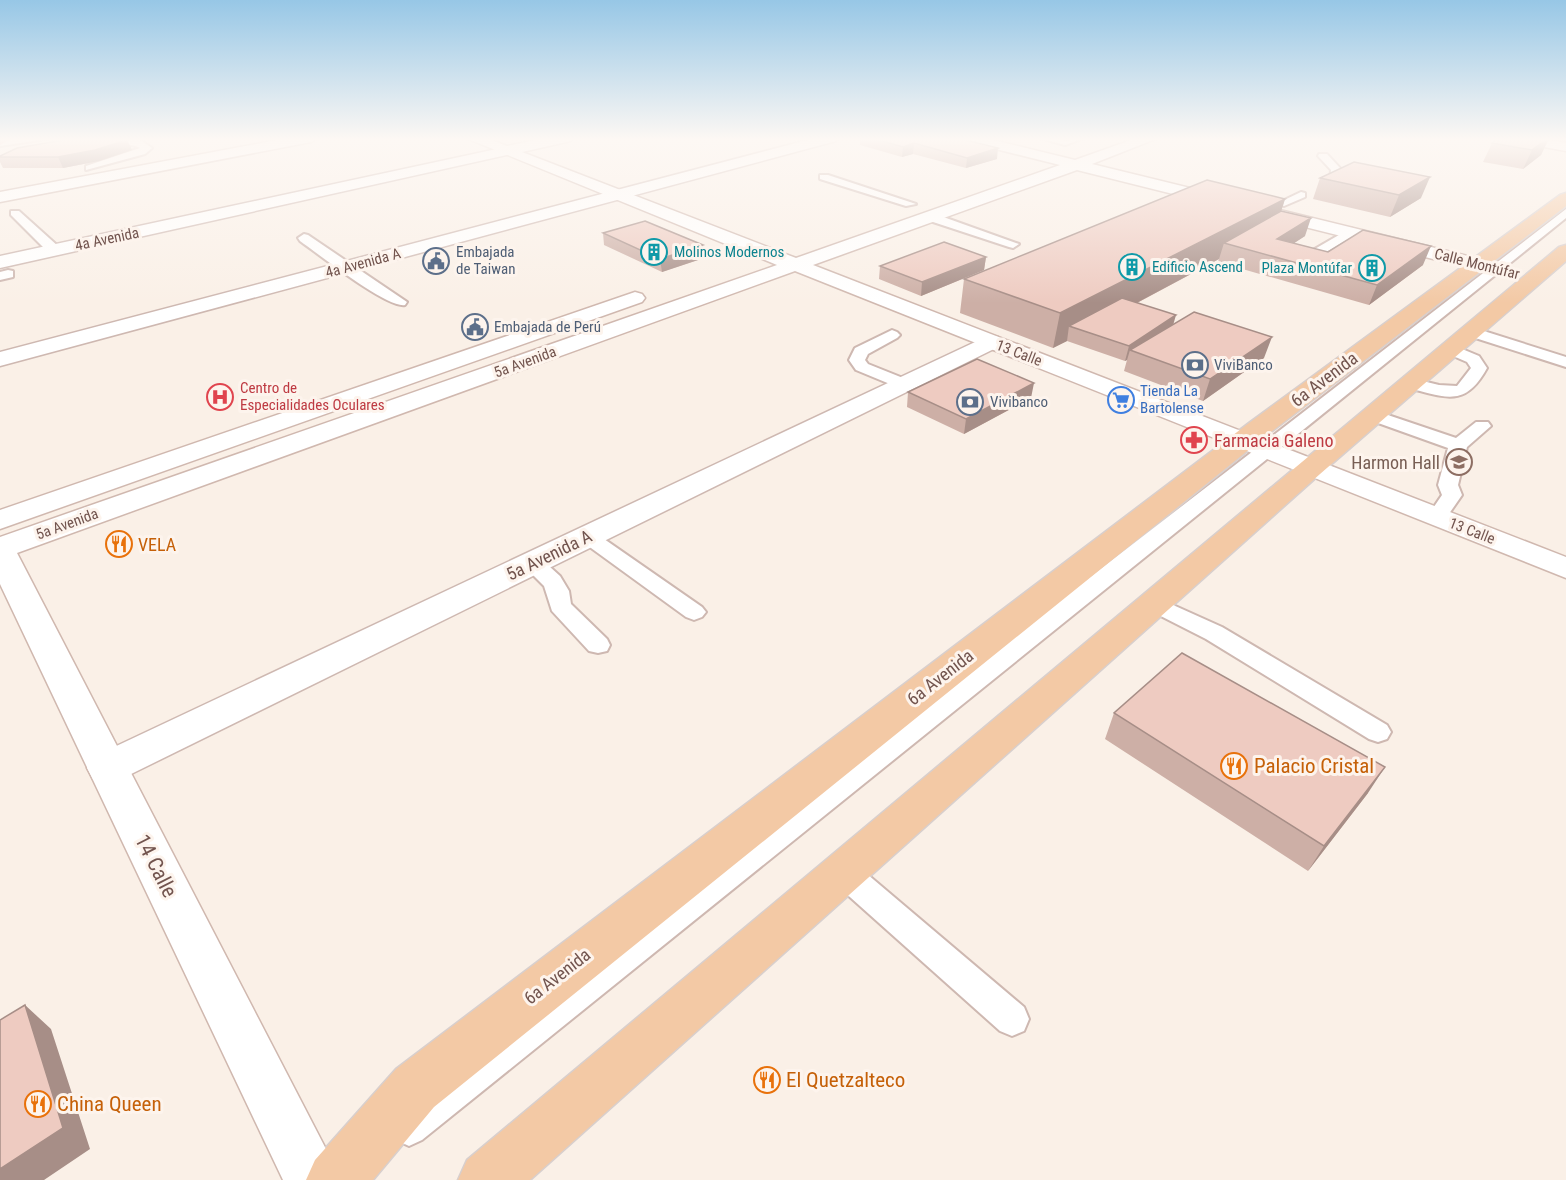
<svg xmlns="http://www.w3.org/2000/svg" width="1566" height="1180" font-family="'Roboto Condensed',sans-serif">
  <rect width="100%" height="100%" fill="#faf0e7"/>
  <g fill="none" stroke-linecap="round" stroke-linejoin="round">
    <defs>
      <path id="lane" d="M20,138H53L0,146V140Z
        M125,138H137L152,148L145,154L86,170V166L140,148C124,139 107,152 94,144Z
        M1040,138H1084L1065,145Z
        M1319,154H1327L1340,168L1338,180H1330L1331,170L1318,156Z
        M820,175H828L916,204L906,206L820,179Z
        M1301,192L1305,193V197L1284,206L1278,203Z
        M1566,209V218L422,1140L409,1146L396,1140L390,1127L396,1114Z
        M11,211H19L59,247V253H49L11,215Z
        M927,214H935L1019,244L1013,248L1009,247L927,220Z
        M1351,228L1357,232L1355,235L1306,264L1301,265L1294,261Z
        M304,234L308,235L407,302L405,305C388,309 317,253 300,241L298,238Z
        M8,270L13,271V277L0,280V272Z
        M1471,327L1566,357V367L1466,335L1463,332L1466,329Z
        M892,330L897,332L900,335L897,338L868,354L865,360L868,364L908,380L910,384L902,389L856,370L849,360L855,348Z
        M1450,344L1479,356L1487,368C1464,410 1444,396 1404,387L1402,383L1410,378L1439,385L1457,386L1471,368L1467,362L1444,352L1442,349L1444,346Z
        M1373,410L1456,438L1476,422H1488L1491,426L1467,447L1458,485L1462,495L1444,521H1430L1427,517L1442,495L1438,485L1448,448L1367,419L1364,415Z
        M587,530L594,532L702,607L706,612L702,617L694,620L686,617L580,540L577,536L580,532Z
        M532,556L540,558L560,576L569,591L571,604L607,639L610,645L607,651L598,653L589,651L552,611L544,586L521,563L524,558Z
        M1153,596L1222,627L1387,725L1391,732L1387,739L1378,742L1369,739L1206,639L1145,608L1142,603L1145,598Z
        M843,859L854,863L1024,1007L1029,1019L1024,1031L1012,1036L1000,1031L832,881L828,872L832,863Z"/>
      <path id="street" d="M815,138H838L836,141L0,366V352Z
        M506,147L513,151L511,154L0,268V256Z
        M990,335L998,337L1001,342L998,347L121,779L107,784L93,779L87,768L93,757Z"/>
      <path id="secondary" d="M288,138H318L311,142L0,202V192Z
        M466,138H486L507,146L546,138H573L571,141L522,152L796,258L1060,165L963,141L961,138H985L1075,160L1137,138H1158L1092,164L1484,260L1487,264L1477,270L1077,170L813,265L1566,557V578L795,271L17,553L342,1180H283L0,584V537L777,265Z
        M1510,138H1540L1566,143V151L1517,142Z
        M635,292L642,294L645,298L642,302L0,529V510Z"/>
      <path id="primary" d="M1566,193V206L1267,435L434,1107L373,1180H306L315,1160L396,1069L1249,423L1560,195Z
        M1566,245V261L1320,474L530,1180H458L467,1160L1559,247Z"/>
      <path id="highway" d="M0,138H13L0,145Z"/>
    </defs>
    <!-- lane casing -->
    <use href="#lane" stroke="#ceb8b1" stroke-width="4"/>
    <!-- street casing -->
    <use href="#street" stroke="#ceb8b1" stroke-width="3"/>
    <!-- secondary casing -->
    <use href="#secondary" stroke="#d0b8af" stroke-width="3"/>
    <!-- primary casing -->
    <use href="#primary" stroke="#d8cfcd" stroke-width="3"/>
    <!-- highway casing -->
    <use href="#highway" stroke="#d8cfcd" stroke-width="3"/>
    <!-- lane -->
    <use href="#lane" fill="#fff" fill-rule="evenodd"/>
    <!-- street -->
    <use href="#street" fill="#fff" fill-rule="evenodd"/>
    <!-- secondary -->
    <use href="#secondary" fill="#fff" fill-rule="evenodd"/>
    <!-- primary -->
    <use href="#primary" fill="#f3c9a5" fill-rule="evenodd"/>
    <!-- highway -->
    <use href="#highway" fill="#efaaa4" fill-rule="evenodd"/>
  </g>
  <!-- wall -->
  <path fill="#cdafa6" d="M860,138H958L997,159L966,168L913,154L902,157L860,145Z
    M1053,138H1074L1066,141Z
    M1498,138H1566V142L1549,139L1541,155L1523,169L1483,162L1492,143Z
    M127,140L132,150L99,161L63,168H3L0,162V156Z
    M1320,178L1421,198L1390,217L1313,199Z
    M1285,199L1281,211L1305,236L1294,243L1328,252L1423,265L1369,305L1218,262L1219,259L1137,303L1173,325L1264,358L1203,401L1124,371L1127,360L1125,361L1067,341L1053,348L960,313L964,279Z
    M603,233L704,258L662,272L604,245Z
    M986,257L984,270L921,296L879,279L880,266Z
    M908,392L1031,398L964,434L907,407Z
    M1114,713L1368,793L1308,871L1105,739Z"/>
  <!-- shaded-wall -->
  <path fill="#a78e87" d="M1066,138H1074L1066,141Z
    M1548,138H1549L1541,155L1523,169L1532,150Z
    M127,140L132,150L99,161L63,168L58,157Z
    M914,143L913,154L902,157L903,147Z
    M998,148L997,159L966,168L967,158Z
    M1430,177L1421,198L1390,217L1399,195Z
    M1285,199L1276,228L1224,243L1219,259L1084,331L1069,326L1067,341L1053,348L1060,313Z
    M1311,218L1305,236L1273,257L1277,239Z
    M703,245L704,258L662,272L660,259Z
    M1431,246L1423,265L1369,305L1377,285Z
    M986,257L984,270L921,296L922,282Z
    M1176,315L1172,329L1130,350L1127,360L1125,361L1129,346Z
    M1272,337L1264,358L1203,401L1210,379Z
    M1034,383L1031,398L964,434L966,419Z
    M1385,767L1368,793L1308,871L1324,846Z
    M25,1005L51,1029L90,1149L44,1180H0V1169Z"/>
  <!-- building -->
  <path fill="#eecbc1" stroke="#a78e87" stroke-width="1.5" d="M75,138H124L127,140L95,150L58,157H0V156L17,148Z
    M872,138H958L998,148L967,158L914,143L903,147Z
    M1498,138H1548L1532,150L1492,143Z
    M1354,162L1430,177L1399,195L1320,178Z
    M1207,180L1285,199L1060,313L964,279Z
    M1281,211L1311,218L1277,239L1328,252L1363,230L1431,246L1377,285L1224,243Z
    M645,221L703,245L660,259L603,233Z
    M944,242L986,257L922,282L880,266Z
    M1122,298L1176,315L1129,346L1069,326Z
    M1194,312L1272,337L1210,379L1130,350Z
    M977,359L1034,383L966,419L908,392Z
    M1182,653L1385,767L1324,846L1114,713Z
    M25,1005L63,1128L0,1169V1020Z"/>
  <!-- sky -->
  <linearGradient id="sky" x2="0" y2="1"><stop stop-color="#97c7e6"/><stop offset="0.46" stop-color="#fdf8f4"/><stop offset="1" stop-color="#fdf8f4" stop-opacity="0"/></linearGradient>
  <rect width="1566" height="303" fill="url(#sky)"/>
  <!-- icons -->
  <defs>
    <symbol id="building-ring" viewBox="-11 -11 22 22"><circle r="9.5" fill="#fdf4ed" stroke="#0f9aa8" stroke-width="1.5"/><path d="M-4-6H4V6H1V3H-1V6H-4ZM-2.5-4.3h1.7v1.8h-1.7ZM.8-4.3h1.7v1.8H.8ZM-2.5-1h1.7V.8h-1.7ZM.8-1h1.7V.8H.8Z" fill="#0f9aa8"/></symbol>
    <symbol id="civic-ring" viewBox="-11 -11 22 22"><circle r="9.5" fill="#fdf4ed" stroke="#5c6f8a" stroke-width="1.5"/><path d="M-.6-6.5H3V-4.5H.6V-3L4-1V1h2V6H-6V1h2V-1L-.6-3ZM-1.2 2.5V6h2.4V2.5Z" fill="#5c6f8a"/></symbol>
    <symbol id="bank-ring" viewBox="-11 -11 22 22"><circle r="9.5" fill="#fdf4ed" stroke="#5c6f8a" stroke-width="1.5"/><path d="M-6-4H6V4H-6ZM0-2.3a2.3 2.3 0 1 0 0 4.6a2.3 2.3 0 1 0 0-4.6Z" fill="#5c6f8a"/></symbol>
    <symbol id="hospital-ring" viewBox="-11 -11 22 22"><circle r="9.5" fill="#fdf4ed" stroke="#e0444e" stroke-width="1.5"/><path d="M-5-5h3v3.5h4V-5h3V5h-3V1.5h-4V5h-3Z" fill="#e0444e"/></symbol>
    <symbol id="supermarket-ring" viewBox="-11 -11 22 22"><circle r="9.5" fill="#fdf4ed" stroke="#3f7fe0" stroke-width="1.5"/><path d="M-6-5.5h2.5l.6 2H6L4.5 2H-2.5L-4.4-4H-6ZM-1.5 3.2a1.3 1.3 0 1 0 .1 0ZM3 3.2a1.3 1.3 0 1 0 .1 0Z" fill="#3f7fe0"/></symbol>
    <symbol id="pharmacy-ring" viewBox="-11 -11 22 22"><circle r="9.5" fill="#fdf4ed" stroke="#e0444e" stroke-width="1.5"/><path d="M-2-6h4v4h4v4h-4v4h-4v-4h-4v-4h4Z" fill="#e0444e"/></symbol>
    <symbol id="school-ring" viewBox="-11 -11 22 22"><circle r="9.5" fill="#fdf4ed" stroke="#8d6e63" stroke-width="1.5"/><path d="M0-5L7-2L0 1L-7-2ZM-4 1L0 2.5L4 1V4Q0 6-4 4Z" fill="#8d6e63"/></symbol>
    <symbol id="restaurant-ring" viewBox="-11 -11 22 22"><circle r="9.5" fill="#fdf4ed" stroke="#e8710a" stroke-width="1.5"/><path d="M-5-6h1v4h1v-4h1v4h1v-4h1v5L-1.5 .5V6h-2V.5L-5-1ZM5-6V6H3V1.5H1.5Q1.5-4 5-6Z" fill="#e8710a"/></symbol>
  </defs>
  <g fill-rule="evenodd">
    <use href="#building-ring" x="639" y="237" width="30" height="30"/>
    <use href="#civic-ring" x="421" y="246" width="30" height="30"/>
    <use href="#building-ring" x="1117" y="252" width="30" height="30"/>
    <use href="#building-ring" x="1357" y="253" width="30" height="30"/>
    <use href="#civic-ring" x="460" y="312" width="30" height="30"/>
    <use href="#bank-ring" x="1180" y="350" width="30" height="30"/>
    <use href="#hospital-ring" x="205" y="382" width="30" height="30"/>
    <use href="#supermarket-ring" x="1106" y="385" width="30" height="30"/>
    <use href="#bank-ring" x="955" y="387" width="30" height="30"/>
    <use href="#pharmacy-ring" x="1179" y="425" width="30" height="30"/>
    <use href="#school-ring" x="1444" y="447" width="30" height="30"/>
    <use href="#restaurant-ring" x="104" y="529" width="30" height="30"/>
    <use href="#restaurant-ring" x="1219" y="751" width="30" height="30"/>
    <use href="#restaurant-ring" x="752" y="1065" width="30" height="30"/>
    <use href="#restaurant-ring" x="23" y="1089" width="30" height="30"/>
  </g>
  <g text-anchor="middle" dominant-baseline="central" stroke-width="6" stroke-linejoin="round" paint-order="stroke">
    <!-- far-street labels -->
    <g font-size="15" fill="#72544e" stroke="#fdf4ed">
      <text transform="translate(107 239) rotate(-12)">4a Avenida</text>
      <text transform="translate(363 263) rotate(-15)">4a Avenida A</text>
      <text transform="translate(1477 264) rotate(14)">Calle Montúfar</text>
      <text transform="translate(1019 353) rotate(21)">13 Calle</text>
      <text transform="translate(525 362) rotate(-20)">5a Avenida</text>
      <text transform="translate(67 524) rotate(-20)">5a Avenida</text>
      <text transform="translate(1472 531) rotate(21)">13 Calle</text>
    </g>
    <!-- far-service labels -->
    <g font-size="15" fill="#4e5e75" stroke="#fdf4ed" text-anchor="start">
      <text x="456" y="252">Embajada<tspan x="456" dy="17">de Taiwan</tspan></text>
      <text x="494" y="327">Embajada de Perú</text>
      <text x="1214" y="365">ViviBanco</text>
      <text x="990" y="402">Vivibanco</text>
    </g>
    <!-- far-culture labels -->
    <g font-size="15" fill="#0d838f" stroke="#fdf4ed" text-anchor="start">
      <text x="674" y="252">Molinos Modernos</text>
      <text x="1152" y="267">Edificio Ascend</text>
      <text x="1352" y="268" text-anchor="end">Plaza Montúfar</text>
    </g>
    <!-- far-health labels -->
    <g font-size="15" fill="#be3a42" stroke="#fdf4ed" text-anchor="start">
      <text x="240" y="388">Centro de<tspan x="240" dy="17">Especialidades Oculares</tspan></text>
    </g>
    <!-- far-shop labels -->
    <g font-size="15" fill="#366cbe" stroke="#fdf4ed" text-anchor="start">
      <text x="1140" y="391">Tienda La<tspan x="1140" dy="17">Bartolense</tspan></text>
    </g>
    <!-- street labels -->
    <g font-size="18" fill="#72544e" stroke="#fdf4ed">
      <text transform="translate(1324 379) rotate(-37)">6a Avenida</text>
      <text transform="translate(549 555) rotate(-26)">5a Avenida A</text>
      <text transform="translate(940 677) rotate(-38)">6a Avenida</text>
      <text transform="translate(557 976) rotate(-38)">6a Avenida</text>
    </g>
    <!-- health labels -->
    <g font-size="18" fill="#be3a42" stroke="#fdf4ed" text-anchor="start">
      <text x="1214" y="440">Farmacia Galeno</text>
    </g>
    <!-- education labels -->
    <g font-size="18" fill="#785e54" stroke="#fdf4ed" text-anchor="end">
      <text x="1440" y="462">Harmon Hall</text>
    </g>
    <!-- food labels -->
    <g font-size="18" fill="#c56008" stroke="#fdf4ed" text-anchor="start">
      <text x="138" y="544">VELA</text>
    </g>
    <!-- near-food labels -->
    <g font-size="21" fill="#c56008" stroke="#fdf4ed" text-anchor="start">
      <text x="1254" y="766">Palacio Cristal</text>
      <text x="786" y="1080">El Quetzalteco</text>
      <text x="57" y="1104">China Queen</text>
    </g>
    <!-- near-street labels -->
    <g font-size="21" fill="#72544e" stroke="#fdf4ed">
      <text transform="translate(156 866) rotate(63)">14 Calle</text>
    </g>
  </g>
</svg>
